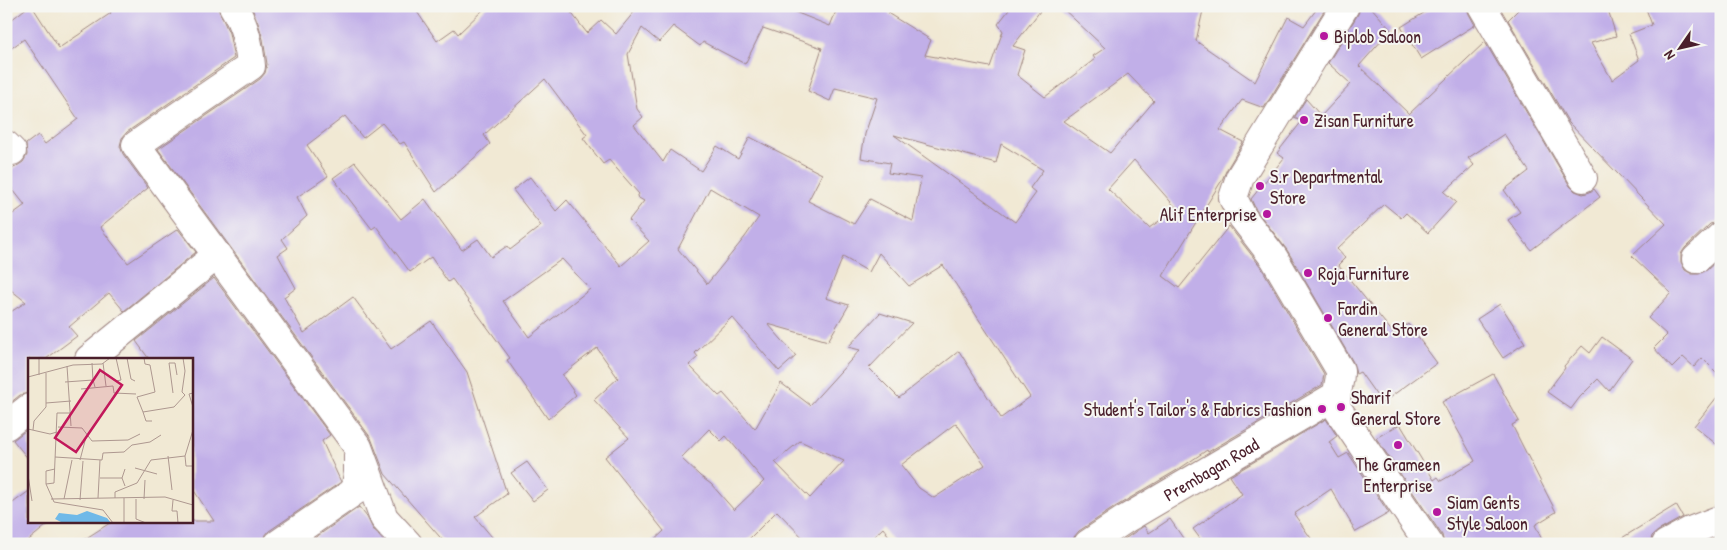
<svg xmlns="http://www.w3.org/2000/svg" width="1727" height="550" font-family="'Patrick Hand',sans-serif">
  <rect width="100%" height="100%" fill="#f6f6f2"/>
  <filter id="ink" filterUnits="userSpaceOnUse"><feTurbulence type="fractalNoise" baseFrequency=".02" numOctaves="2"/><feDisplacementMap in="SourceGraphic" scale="10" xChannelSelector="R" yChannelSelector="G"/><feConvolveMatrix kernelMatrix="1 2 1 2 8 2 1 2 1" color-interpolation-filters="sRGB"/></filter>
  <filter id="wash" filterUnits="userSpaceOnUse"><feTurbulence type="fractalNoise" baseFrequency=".0096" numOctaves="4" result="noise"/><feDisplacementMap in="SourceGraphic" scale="20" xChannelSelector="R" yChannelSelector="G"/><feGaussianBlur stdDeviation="1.12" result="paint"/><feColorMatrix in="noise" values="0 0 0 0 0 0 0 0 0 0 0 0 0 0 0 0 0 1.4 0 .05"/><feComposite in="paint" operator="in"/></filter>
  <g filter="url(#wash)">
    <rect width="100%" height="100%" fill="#f1e9d4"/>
    <g id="blocks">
      <!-- building -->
      <path fill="#c1afe8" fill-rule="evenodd" d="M29,6H32L59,48L111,13L107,6H217L229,33L234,58L127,132L122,138L120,146L123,154L148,188L100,227L128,263L178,229L196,252L124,311L109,293L69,327L77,336L46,359H29V393L20,395L9,404L6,401V315L26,302L6,286V219L25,205L6,181V173L23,162L27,155L26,144L38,135L45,144L78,119L24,39L6,52V24Z
        M251,6H413L437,41L454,29L458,34L487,6H566L587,33L601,20L616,34L639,6H780L830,26L838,6H890L889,14L931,40L925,55L990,67L1003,31L998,24L1012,6H1044L1013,46L1025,50L1017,75L1045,97L1095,59L1093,56L1105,48L1060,6H1204L1196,41L1255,82L1288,17L1304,26L1319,6H1327L1264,108L1242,100L1220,130L1243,142L1227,169L1222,180L1163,276L1179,288L1229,226L1261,267L1324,374L1322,385L1208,452L1207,450L1179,469L1115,507L1079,531L1074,537L1073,544H895L883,528L866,544H809L777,511L744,544H650L664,531L605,457L629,438L594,400L618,378L597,348L562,375L576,395L548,419L507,360L510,358L452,279L448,282L431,257L410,272L376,226L372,229L333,178L355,162L401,219L425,199L462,250L478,239L491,257L507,246L510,250L541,226L513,190L530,177L556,211L567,200L621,266L649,241L629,220L644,201L637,197L639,194L609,160L603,164L583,138L587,135L545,79L484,135L490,144L436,192L404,142L400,144L382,123L363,138L345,116L307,145L328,176L297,197L307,216L282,239L288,248L278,255L296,288L284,297L304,333L353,297L391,349L431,321L467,372L507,494L475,517L498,544H446L385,474L371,438L158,149L260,79L265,73L267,64L263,39L258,23ZM673,26L700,46L703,42L745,64L763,28L822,48L808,91L830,101L835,88L877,98L865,134L861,158L890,163L888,173L921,178L913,221L870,199L854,224L808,201L822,174L750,137L738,159L717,146L701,171L670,150L663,162L634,125L643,117L637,109L628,54L642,28L659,42ZM1128,74L1154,101L1110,153L1064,121ZM894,135L996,163L1001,144L1043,170L1030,188L1036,193L1015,222ZM1134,160L1177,209L1149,228L1108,189ZM710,188L759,217L745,237L707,284L678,249ZM879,253L909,286L943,265L1030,397L1001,418L959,351L899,398L869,368L912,323L880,313L848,347L860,350L810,405L781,383L755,429L723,393L719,396L689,365L698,357L695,353L732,317L779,371L796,356L768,324L828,341L849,305L826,298L843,257L869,272ZM562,259L590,289L529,337L503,301ZM956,423L985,465L934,498L919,488L901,465ZM709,429L721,441L726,436L764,481L734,510L711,484L700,476L681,458ZM800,441L844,461L810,498L775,462Z
        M1361,6H1370L1391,30L1359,66L1409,114L1485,42L1570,186L1575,191L1583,194L1590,192L1594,189L1600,197L1531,250L1508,220L1520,212L1504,190L1529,171L1504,134L1468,158L1474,165L1444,192L1456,202L1428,233L1406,213L1401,218L1384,204L1337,249L1345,258L1338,265L1394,334L1408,324L1437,363L1382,403L1360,372L1356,374L1353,362L1287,250L1256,210L1251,199L1284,158L1277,153L1302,121L1294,118L1306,99L1321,116L1351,84L1328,63L1358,14Z
        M1435,6H1466L1469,14L1475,25L1421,59L1401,27Z
        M1522,6H1607L1616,36L1591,43L1612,80L1639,60L1629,34L1652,25L1645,6H1721V221L1710,224L1685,248L1681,254V262L1685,270L1692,274H1699L1707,270L1721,257V377L1702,358L1694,367L1683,357L1672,368L1654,348L1667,335L1648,318L1671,293L1632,256L1666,224L1569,123L1508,20Z
        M214,278L330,435L322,441L341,482L269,531L264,537L263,544H77L113,521H214L191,486V359H149L136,341Z
        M1500,304L1525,343L1503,358L1477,319Z
        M1602,337L1632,359L1609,391L1598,379L1580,397L1571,409L1547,392L1565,368L1564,366L1582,346L1590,353Z
        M1493,374L1519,421L1512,425L1556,512L1535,525L1544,544H1444L1442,535L1376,438L1400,424L1434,480L1438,477L1441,481L1475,461L1442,402Z
        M1721,392V448L1694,426Z
        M1326,419L1337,436L1329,442L1339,458L1348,453L1389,513L1356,532L1331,489L1294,514L1315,544H1204L1193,529L1242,494L1230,476Z
        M29,428V460L13,440Z
        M527,462L548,490L533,501L511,473Z
        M29,491V521H52L24,544H6V508Z
        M1676,505L1683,517L1658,531L1652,536L1650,544H1612Z
        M359,507L367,517L373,529L386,544H306Z
        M1170,519L1187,544H1117L1144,526L1149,533Z"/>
    </g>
  </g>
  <g filter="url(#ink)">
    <use href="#blocks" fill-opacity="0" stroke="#9e8480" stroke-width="1"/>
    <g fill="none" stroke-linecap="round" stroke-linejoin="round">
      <defs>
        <g id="minor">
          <path d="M233,6C245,25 249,44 251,66L136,145L358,447L384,518L408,544"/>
          <path d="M1345,6L1240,177L1233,198L1243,218L1274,258L1340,370C1341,385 1334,391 1337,408L1429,544"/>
          <path d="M1482,6L1583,178"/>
          <path d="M6,145L12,151"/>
          <path d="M1696,259L1721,236"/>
          <path d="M89,359L217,255"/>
          <path d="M6,426L29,408"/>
          <path d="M278,544L355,491L358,473V456"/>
          <path id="s1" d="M1088,544L1124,520L1335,396"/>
          <path d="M1666,544L1690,531L1721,519"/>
        </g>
      </defs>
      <!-- minor casing -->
      <use href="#minor" stroke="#9e8480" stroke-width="30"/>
      <!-- minor -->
      <use href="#minor" stroke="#fff" stroke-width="28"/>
    </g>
  </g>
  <!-- markers -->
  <g fill="#b5179e" stroke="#f6f6f2" stroke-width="2">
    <circle cx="1324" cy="36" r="5"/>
    <circle cx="1304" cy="120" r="5"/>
    <circle cx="1260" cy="186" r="5"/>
    <circle cx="1267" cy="214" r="5"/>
    <circle cx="1308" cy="273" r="5"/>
    <circle cx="1328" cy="318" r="5"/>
    <circle cx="1341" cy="407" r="5"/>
    <circle cx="1322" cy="409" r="5"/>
    <circle cx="1398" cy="445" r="5"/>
    <circle cx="1437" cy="512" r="5"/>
  </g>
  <g text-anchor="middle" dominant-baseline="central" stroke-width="4" stroke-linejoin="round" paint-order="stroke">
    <!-- poi labels -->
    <g font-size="18" fill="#4a1f2b" stroke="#f6f6f2" text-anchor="start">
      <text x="1334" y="36">Biplob Saloon</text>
      <text x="1314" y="120">Zisan Furniture</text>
      <text x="1270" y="176">S.r Departmental<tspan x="1270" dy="21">Store</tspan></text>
      <text x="1257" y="214" text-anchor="end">Alif Enterprise</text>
      <text x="1318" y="273">Roja Furniture</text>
      <text x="1338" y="308">Fardin<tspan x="1338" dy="21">General Store</tspan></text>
      <text x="1351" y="397">Sharif<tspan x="1351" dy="21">General Store</tspan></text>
      <text x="1312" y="409" text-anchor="end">Student's Tailor's &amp; Fabrics Fashion</text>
      <text x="1398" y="464" text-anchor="middle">The Grameen<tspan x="1398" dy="21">Enterprise</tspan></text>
      <text x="1447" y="502">Siam Gents<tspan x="1447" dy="21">Style Saloon</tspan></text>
    </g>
    <!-- street labels -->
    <g font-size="18" fill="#4a1f2b" stroke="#f6f6f2">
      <text stroke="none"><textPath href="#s1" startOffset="144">Prembagan Road</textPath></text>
    </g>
  </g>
  <!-- overview -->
  <g transform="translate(28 358)">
    <rect width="165" height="165" fill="#f1e9d4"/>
    <path d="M59,153L79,160L83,165H35L27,161L31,155L49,157Z" fill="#6fb9e8"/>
    <path fill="none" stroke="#ae9890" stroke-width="1" d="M11,0V17M99,0L103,21L107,23M64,5L65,22M75,5L78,28M39,8L43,68M0,19L45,7L74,6L82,0M88,23L93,22L88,0M37,24L65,22L67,29M53,31L85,28L86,35L108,36M145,35L141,5H147L149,17M165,35L161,36L165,49M18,45L43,43M115,54L109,39L127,34L122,7L117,6L116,0M44,55H29L26,125L18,126L26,144L75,152L85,165M124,63H118L115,54L146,49L157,37L154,34L157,13L155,0M30,69L54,70L64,83L100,82L112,76M0,71L22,76L29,74M5,72L6,63L18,49V15M140,98L144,132M157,98L158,108H165M27,99L74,102L75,95L96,94L104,87L122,84L133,77M52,102L58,79M107,110L129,116M97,111L94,120L97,128M0,117L4,143M72,120H94M18,126V113L27,111M70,140L72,102M87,140V134L109,125L123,102L157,98L165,72M23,141L137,139L165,147M36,141L44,102M108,141V161L118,165M116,141L117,122M52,142L55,103M145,142L144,153H149L150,165M96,165V140"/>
    <path fill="#c2185b" fill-opacity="0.15" stroke="#c2185b" stroke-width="2.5" d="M72,12L94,27L48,94L27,80Z"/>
    <rect width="165" height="165" fill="none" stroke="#4a1f2b" stroke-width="2.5"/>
  </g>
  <!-- margin -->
  <rect width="1727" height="550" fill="none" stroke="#f6f6f2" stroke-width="25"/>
  <!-- north arrow -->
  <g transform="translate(1680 48) rotate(236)" stroke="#f6f6f2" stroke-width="4" paint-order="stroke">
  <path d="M0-4L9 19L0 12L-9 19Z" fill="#4a1f2b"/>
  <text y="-8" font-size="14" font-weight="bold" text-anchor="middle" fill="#4a1f2b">N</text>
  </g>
</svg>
